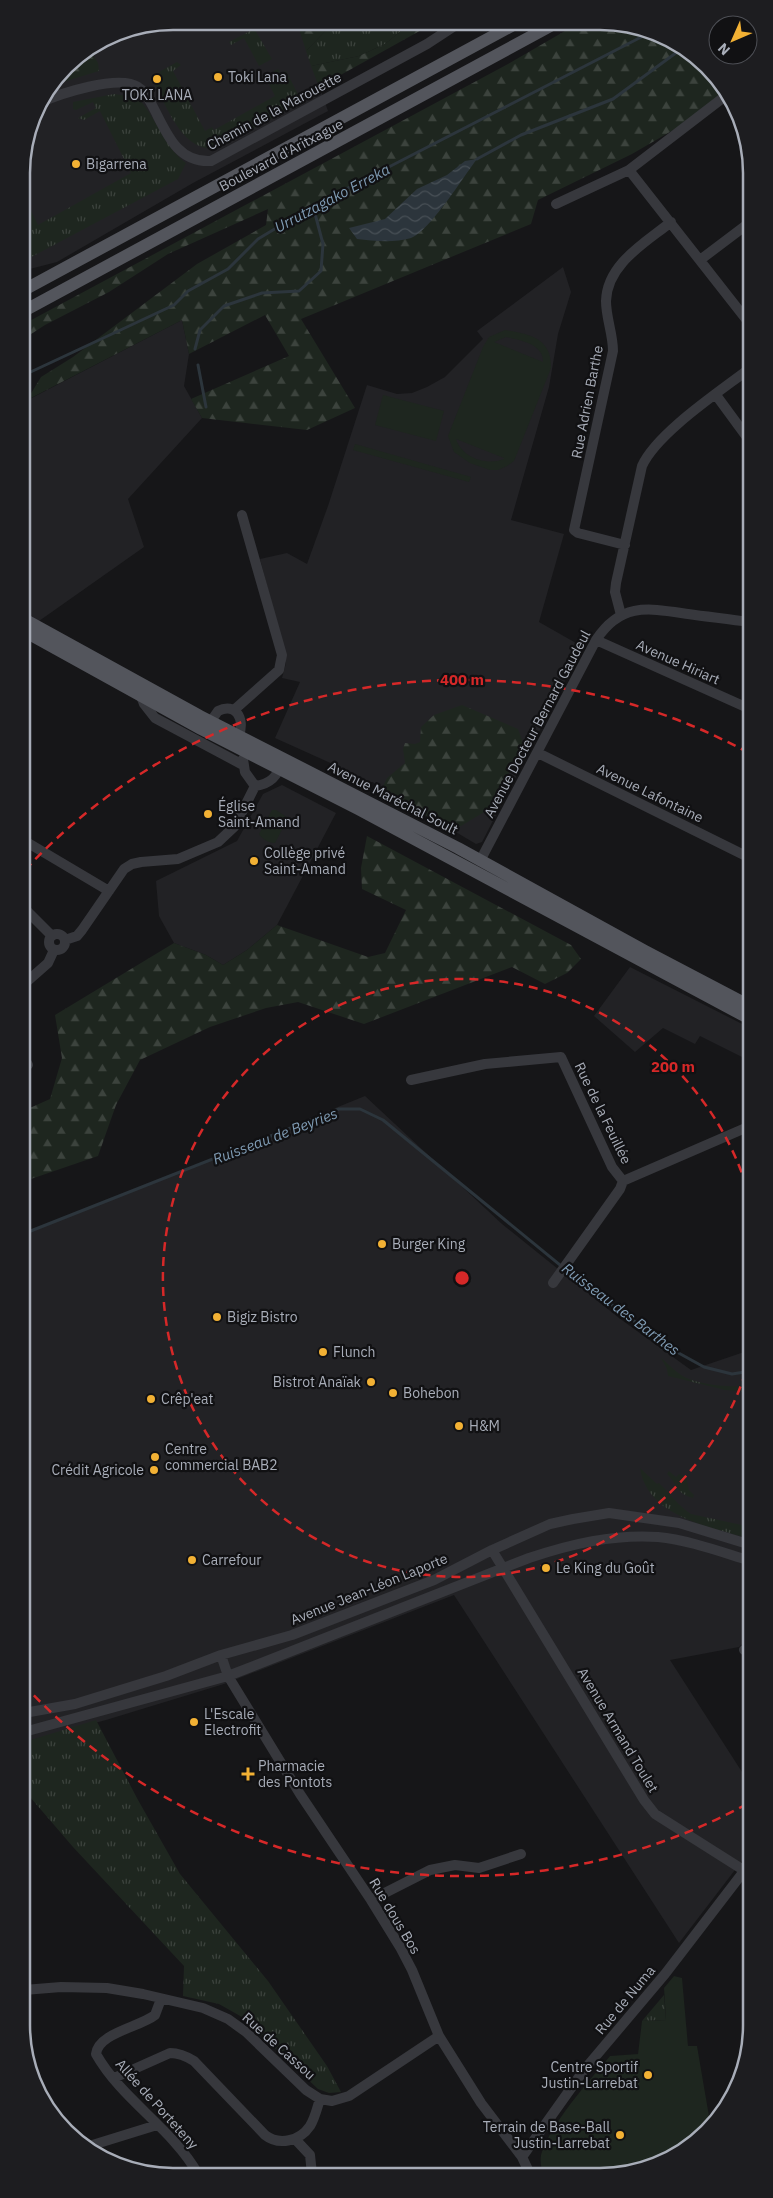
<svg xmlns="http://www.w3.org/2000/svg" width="773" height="2198" font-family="'IBM Plex Sans',sans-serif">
  <defs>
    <pattern id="grass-tufts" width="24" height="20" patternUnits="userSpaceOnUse" patternTransform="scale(1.25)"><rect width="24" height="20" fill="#1e261f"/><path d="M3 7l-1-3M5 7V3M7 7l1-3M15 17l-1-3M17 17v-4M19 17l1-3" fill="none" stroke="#3c433d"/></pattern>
    <pattern id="forest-firs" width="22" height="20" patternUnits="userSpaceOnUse" patternTransform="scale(1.25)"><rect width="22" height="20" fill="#1e261f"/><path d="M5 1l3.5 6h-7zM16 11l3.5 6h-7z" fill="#3c433d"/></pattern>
    <pattern id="water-waves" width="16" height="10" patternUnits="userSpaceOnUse" patternTransform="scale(1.25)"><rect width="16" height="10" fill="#2c353c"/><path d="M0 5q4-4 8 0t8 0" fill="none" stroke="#485056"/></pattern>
  </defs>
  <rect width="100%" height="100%" fill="#161618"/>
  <!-- built -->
  <path fill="#222225" d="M173,21L297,22L328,111L193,183L57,262L22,271V162L37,106L73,59L115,33Z
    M563,267L571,292L558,334L549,387L511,520L564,534L539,622L583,647L548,713L544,714L540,721L543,724L482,842L476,844L444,825L378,791L379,788L373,782H364L357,779L346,770L275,738L300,682L282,678L286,663L285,654L260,559L287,553L307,564L328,506L367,385L397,394L412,393L427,387L445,377L483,339L477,331Z
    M182,320L189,354L184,386L202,418L128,499L144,547L22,633V403Z
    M282,785L336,813L277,925L247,950L223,965L206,955L174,943L159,916L156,881L237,841L263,794Z
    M630,967L750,1028V1061L700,1036L695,1044L663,1028L635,1052L594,1016Z
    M365,1096L502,1224L619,1318L691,1370L750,1350L751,1635L739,1647L670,1660L751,1786V1849L679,1943L454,1595L224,1684L106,1720L24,1742L23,1235Z"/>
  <!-- grass -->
  <path fill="url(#grass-tufts)" d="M334,22L411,23L385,44L359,56L311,66L306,51Z
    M251,23L272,59L259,66L244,38L231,45L229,42L252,30L249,24Z
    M177,62L181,65L173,71L205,131L212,127L214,130L275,96L265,76L278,69L281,74L286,71L302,102L217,148C182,153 168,108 154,83L160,79L159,72Z
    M131,92C155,110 161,145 186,163L178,179L22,262V226L27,223L22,212V193L38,225L131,173L100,111L84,120L78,118L96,108L93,102L76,110L73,109V102L114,94L129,96Z
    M661,1358C670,1365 678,1375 689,1379C708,1386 731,1387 751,1386V1392L725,1390L668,1376L667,1369Z
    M640,1468L657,1484L659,1483C670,1493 679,1507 691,1514L751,1527V1539C711,1527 647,1517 640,1468Z
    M669,1471L676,1477L679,1474C688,1476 687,1482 689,1490L694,1495L693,1498C675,1493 678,1485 667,1474Z
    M96,1720L138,1800L180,1874L268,1981L327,2066L341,2092L329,2093L318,2089L242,2017L219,2004L183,1996L184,1966L73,1847L24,1790V1742Z
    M664,1995L666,2020L642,2021Z"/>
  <!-- forest -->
  <path fill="url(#forest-firs)" d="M297,22H334L306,51Z
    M411,23H434L319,87L311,66L359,56L385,44Z
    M577,24H630L676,41L708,66L725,91L687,122L632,154L538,200L531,224L301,319L355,408L307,430L202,418L191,399L289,356L265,315L189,354L182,320L27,400L41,377L73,357L197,264L266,225L268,209L168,254L109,292L45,325L22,340V325L508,64Z
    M89,49L98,63L99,71L60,83L57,79L73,59Z
    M462,705L518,729L522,740V753L498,790L499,803L461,826L444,825L380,792L387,778L405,763L403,749L405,743L415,744L420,742L421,727L434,715Z
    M367,836L571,945L581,959L567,973L545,984L512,967L364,1024L298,1002L266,1008L210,1027L140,1060L116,1105L98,1156L28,1180H23V1111L50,1099L62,1058L55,1015L174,943L206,955L223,965L247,950L277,925L368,957L385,953L406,910L362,889L361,868Z"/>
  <!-- garden -->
  <path fill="#1e261f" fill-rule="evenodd" d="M505,330C529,334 552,338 551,368L514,461L507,466L498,470H490L470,463L454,452L448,436L483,347L489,337ZM506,337C520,340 544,344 543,362L494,342ZM456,439L504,458V459C487,466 462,458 456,439Z
    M383,395L444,411L436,441L375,425Z
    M355,444L471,477L469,482L353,450Z
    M272,810H276L288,818L275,843C269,843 262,839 259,834Z
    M674,1976L682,1978L688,2046H697L711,2128L676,2156L630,2174H543C541,2168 540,2161 541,2155C550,2124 589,2081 610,2056L638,2054L642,2021L666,2020L664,1988Z"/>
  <!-- water -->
  <path fill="url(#water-waves)" d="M477,159C464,176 429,232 411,238C394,243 374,241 357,239L349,228L385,219L417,189L447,175L465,161Z"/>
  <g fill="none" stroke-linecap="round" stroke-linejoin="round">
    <!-- stream -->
    <path stroke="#2c353c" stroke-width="3" d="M477,159L521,135L613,99L684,47
      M195,349L200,330L224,306L262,293L299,291L321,271L323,244L313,206
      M198,365L206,407
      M22,376L174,305L188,291L228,269L258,239L313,206L651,32
      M23,1234L339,1109H360L383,1120L582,1283L675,1351L704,1367L732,1374L751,1371"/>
    <!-- minor -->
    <path stroke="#37383d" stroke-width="10" d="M39,103C59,94 119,74 138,87C145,91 148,98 152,105C166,131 176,163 211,161L427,44L459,23
      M629,170L749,323
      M556,204L629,170L728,94
      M700,260L749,223
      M716,395L749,440
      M625,545L578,533L574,530L613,351C613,334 606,318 606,301C607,264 645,243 671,222
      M621,615L615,592L616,583L642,466C657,433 719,392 749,369
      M596,640L750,709
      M141,696L144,704L155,718L243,765
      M234,710L279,670L282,655L242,515
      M210,727L211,721L218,711C236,702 245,719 239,735
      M538,753L750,858
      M243,759L245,772L255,786
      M255,786C270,784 278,777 281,762
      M23,840L109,891
      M480,861L596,640C621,602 648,608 688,614C709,617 729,619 749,622
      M23,907L52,936
      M49 942a8 8 0 1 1 16 0a8 8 0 1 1-16 0Z
      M65,940L77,936L82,930L124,869L132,864L141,862L178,859L218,842L235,826L255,786
      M23,985L48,963L54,950
      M23,1056L28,1065
      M411,1080L485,1064L561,1057L612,1167L623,1181
      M553,1283L620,1189L623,1181L750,1126
      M492,1550L644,1800L655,1814L745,1871L751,1887
      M744,1650L751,1655
      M221,1655L228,1676L300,1794L371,1900L400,1947L412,1970L439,2036L481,2103L522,2157L530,2174
      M24,1713L75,1704L166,1676L221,1655L292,1635L434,1580L492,1550L550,1524L573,1519L609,1513L679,1523L751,1545
      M24,1732L228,1676L529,1558C571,1544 613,1534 658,1537C689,1540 721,1552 751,1561
      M371,1900L430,1870L455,1865L479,1868L521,1854
      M24,1990L61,1987L107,1988L143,1994L203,2008L228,2019L246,2032L306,2090L320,2099L332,2101L349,2096L439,2036
      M161,1999L155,2015C140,2027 98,2033 96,2054C122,2100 172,2128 198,2174
      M114,2078L170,2053C179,2053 186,2056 194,2061L265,2135C279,2146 300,2141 310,2126C315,2118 317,2108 320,2099
      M295,2139L310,2155L312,2174
      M86,2147L157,2125
      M522,2157L584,2070L665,1974L751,1862"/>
    <!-- major -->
    <path stroke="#53555c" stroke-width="12" d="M22,291L517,23
      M22,312L554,24
      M22,618L200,716L458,848L645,951L750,1006
      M22,630L201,729L358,809L750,1019"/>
  </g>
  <!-- distance rings -->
  <g fill="none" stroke="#d62828" stroke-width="2.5" stroke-dasharray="9 6">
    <path d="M750 1358A299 299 0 1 1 750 1198"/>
    <path d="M747 1804A598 598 0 0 1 25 1686M25 870A598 598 0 0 1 747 752"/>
  </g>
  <!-- markers -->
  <g fill="#f2b134" stroke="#111113" stroke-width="2">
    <circle cx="218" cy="77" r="5"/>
    <circle cx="157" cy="79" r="5"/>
    <circle cx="76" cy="164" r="5"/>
    <circle cx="208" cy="814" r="5"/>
    <circle cx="254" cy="861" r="5"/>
    <circle cx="382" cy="1244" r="5"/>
    <circle cx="217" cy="1317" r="5"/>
    <circle cx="323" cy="1352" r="5"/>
    <circle cx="371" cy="1382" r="5"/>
    <circle cx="393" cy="1393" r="5"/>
    <circle cx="151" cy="1399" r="5"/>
    <circle cx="459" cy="1426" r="5"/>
    <circle cx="155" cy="1457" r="5"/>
    <circle cx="154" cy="1470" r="5"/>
    <circle cx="192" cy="1560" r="5"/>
    <circle cx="546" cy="1568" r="5"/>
    <circle cx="194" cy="1722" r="5"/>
    <path d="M245.5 1766.5h5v5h5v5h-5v5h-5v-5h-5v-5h5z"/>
    <circle cx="648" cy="2075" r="5"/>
    <circle cx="620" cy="2135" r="5"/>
  </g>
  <g text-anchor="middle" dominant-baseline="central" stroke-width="4.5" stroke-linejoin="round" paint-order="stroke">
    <!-- poi labels -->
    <g font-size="14" fill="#a8adb8" stroke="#111113" text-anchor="start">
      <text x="228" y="77">Toki Lana</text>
      <text x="157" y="95" text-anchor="middle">TOKI LANA</text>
      <text x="86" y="164">Bigarrena</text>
      <text x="218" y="806">Église<tspan x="218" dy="16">Saint-Amand</tspan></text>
      <text x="264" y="853">Collège privé<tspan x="264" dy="16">Saint-Amand</tspan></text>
      <text x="392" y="1244">Burger King</text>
      <text x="227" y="1317">Bigiz Bistro</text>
      <text x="333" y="1352">Flunch</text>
      <text x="361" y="1382" text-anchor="end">Bistrot Anaïak</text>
      <text x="403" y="1393">Bohebon</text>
      <text x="161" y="1399">Crêp'eat</text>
      <text x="469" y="1426">H&amp;M</text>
      <text x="165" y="1449">Centre<tspan x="165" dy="16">commercial BAB2</tspan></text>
      <text x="144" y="1470" text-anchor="end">Crédit Agricole</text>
      <text x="202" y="1560">Carrefour</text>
      <text x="556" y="1568">Le King du Goût</text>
      <text x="204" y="1714">L'Escale<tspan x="204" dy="16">Electrofit</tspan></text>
      <text x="258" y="1766">Pharmacie<tspan x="258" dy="16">des Pontots</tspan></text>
      <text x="638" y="2067" text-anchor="end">Centre Sportif<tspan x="638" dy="16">Justin-Larrebat</tspan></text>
      <text x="610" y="2127" text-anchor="end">Terrain de Base-Ball<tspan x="610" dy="16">Justin-Larrebat</tspan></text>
    </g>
    <!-- street labels -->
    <g font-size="14" fill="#a8adb8" stroke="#111113">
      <text transform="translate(274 111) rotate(-28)">Chemin de la Marouette</text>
      <text transform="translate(281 155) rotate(-28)">Boulevard d'Aritxague</text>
      <text transform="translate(587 402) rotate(-79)">Rue Adrien Barthe</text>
      <text transform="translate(678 662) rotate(24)">Avenue Hiriart</text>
      <text transform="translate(537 724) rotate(-62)">Avenue Docteur Bernard Gaudeul</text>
      <text transform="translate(650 793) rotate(26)">Avenue Lafontaine</text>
      <text transform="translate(393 798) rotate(27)">Avenue Maréchal Soult</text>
      <text transform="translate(603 1113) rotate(64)">Rue de la Feuillée</text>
      <text transform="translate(369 1589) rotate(-22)">Avenue Jean-Léon Laporte</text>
      <text transform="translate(618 1730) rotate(59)">Avenue Armand Toulet</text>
      <text transform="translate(395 1916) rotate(59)">Rue dous Bos</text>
      <text transform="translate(625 2000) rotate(-50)">Rue de Numa</text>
      <text transform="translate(279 2046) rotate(42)">Rue de Cassou</text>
      <text transform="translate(157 2104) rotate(48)">Allée de Porteteny</text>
    </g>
    <!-- water labels -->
    <g font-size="15" font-style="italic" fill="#7f9bb3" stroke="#111113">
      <text transform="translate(332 198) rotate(-28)">Urrutzagako Erreka</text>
      <text transform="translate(275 1136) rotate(-21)">Ruisseau de Beyries</text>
      <text transform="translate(621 1309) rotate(37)">Ruisseau des Barthes</text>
    </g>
  </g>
  <!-- crop -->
  <path d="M0 0H773V2198H0ZM173 30H600A143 143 0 0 1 743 173V2025A143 143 0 0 1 600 2168H173A143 143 0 0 1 30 2025V173A143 143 0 0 1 173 30Z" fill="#1d1d20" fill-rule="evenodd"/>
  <path fill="none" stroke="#a8adb8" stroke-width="2.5" d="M173 30H600A143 143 0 0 1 743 173V2025A143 143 0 0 1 600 2168H173A143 143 0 0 1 30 2025V173A143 143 0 0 1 173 30Z"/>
  <circle cx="462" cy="1278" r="8" fill="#d62828" stroke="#111113" stroke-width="2.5"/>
  <g font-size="15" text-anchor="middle" font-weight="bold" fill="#d62828" stroke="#111113" stroke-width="4.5" stroke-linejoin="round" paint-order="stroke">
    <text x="462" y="685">400 m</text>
    <text x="673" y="1072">200 m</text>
  </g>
  <!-- north arrow -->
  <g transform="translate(733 40) rotate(225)"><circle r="24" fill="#111113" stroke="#4d4f55"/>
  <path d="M0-4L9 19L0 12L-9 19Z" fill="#f2b134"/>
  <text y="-8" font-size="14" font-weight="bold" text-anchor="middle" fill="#a8adb8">N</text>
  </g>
</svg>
